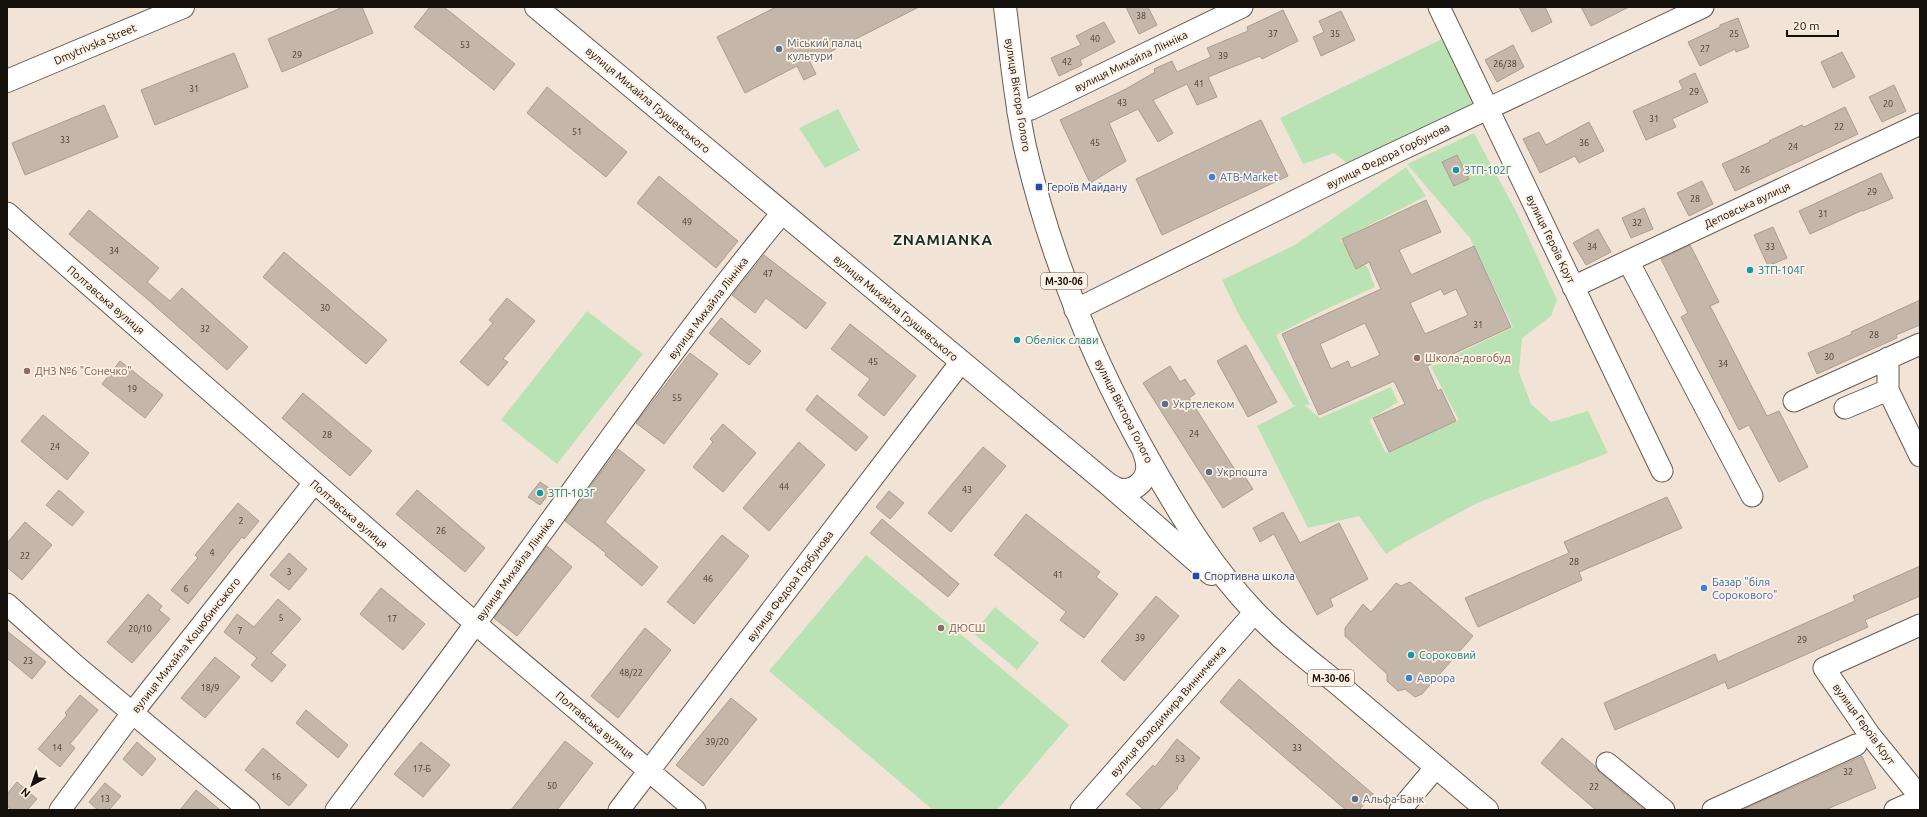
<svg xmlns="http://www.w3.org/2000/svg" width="1927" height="817" font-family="Ubuntu,sans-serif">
  <rect width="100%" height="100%" fill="#f1e4d6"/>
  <!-- green -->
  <path fill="#b9e2b5" d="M1446,37L1478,107L1353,168L1334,153L1303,164L1280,118Z
    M838,109L860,150L825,168L799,128Z
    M1474,133L1518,215L1557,300L1551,316L1522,338L1519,372L1531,404L1551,422L1588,411L1608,453L1477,503L1405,542L1386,554L1359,516L1308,528L1257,426L1297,405H1293L1239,315L1222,280L1295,245L1406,167L1426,196L1340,240L1368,268L1375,287L1320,312L1276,335L1310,405H1304L1320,418L1391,387L1398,402L1369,420L1386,453L1459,420L1431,367L1513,327L1470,238L1407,164Z
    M587,311L643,354L557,464L501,420Z
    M866,555L1069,725L997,810H933L769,671Z
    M995,607L1039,643L1017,670L973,633Z"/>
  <!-- building -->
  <path fill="#c4b7a9" stroke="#aa9d90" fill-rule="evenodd" d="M343,7H362L373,33L282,72L268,39Z
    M430,7H444L515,64L494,90L414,27Z
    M776,7H919L810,62L816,74L804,80L797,66L745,93L717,37Z
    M1126,7H1148L1157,25L1139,34Z
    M1519,7H1545L1552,22L1532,32Z
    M1581,7H1629L1591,26Z
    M1283,10L1298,41L1262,59L1260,56L1208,77L1217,97L1197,105L1187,84L1153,100L1173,133L1158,142L1138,109L1109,123L1126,161L1090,183L1060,120L1126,89L1155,72L1154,69L1172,61L1177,72L1211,57L1207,48L1248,31L1247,27Z
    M1341,11L1355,40L1321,56L1313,37L1324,32L1319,21Z
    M1738,18L1749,47L1736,52L1735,49L1700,66L1688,42L1720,27V25Z
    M1104,22L1115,42L1080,60L1082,65L1059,76L1051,58L1081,45L1076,36Z
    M1513,45L1524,67L1497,82L1485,60Z
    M1842,52L1855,77L1833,88L1821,62Z
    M234,53L248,87L155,125L141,90Z
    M1695,73L1708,102L1672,119L1676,127L1646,140L1633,111L1683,89L1679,81Z
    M1894,85L1906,111L1882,122L1869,97Z
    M547,87L627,152L606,177L527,113Z
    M104,105L118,137L25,175L12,143Z
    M1845,107L1858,134L1735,191L1722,164L1770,142L1769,141L1802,125L1804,127Z
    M1261,120L1288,176L1162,235L1136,179Z
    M1589,122L1604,151L1579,163L1575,156L1540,173L1523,139L1539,132L1546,145Z
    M1457,155L1469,179L1454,186L1442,162Z
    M1881,173L1893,198L1863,211V210L1810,234L1799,211Z
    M659,176L738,241L716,268L637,203Z
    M1702,181L1713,204L1689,216L1677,193Z
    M1426,200L1441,232L1399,250L1411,275L1474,246L1511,327L1427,366L1438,391L1441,389L1456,421L1389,452L1373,418L1405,404L1394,381L1319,415L1282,334L1381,289L1369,262L1356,269L1342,239ZM1441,289L1444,295L1456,289L1468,315L1425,334L1410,303ZM1365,323L1380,355L1351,368L1348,361L1331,369L1320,344Z
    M1644,208L1653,229L1631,238L1622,218Z
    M89,210L159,268L147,282L170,301L182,288L248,347L227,370L145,297L69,234Z
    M1773,227L1787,258L1768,266L1754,235Z
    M1598,229L1611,252L1586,265L1573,243Z
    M1690,245L1719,302L1710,306L1767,416L1779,411L1808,467L1779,482L1749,425L1739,430L1681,317L1688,313L1661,259Z
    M284,252L387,340L366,364L263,277Z
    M764,255L826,303L806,329L766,298L755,313L732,295Z
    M507,298L535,321L503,359L508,362L488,386L460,362L493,323L489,320Z
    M1920,300V325L1896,335L1897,338L1817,374L1808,353L1852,334L1851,332Z
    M721,318L761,351L749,365L709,333Z
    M850,324L916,376L884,416L858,395L870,379L831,349Z
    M1246,345L1277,402L1248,417L1217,361Z
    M690,353L718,374L664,444L636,423Z
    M120,361L163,395L145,418L102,384Z
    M1170,366L1180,382L1185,379L1195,394L1189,398L1237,473L1241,471L1253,489L1223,508L1143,383Z
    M303,393L372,451L350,476L282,418Z
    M817,395L868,437L856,451L806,410Z
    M43,415L89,453L67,480L21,441Z
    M723,424L756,453L723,492L693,467L713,442L710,439Z
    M799,442L825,465L769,531L743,508Z
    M983,447L1006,466L951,532L928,513Z
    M618,449L645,470L605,522L658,567L642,586L605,555L606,553L565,521Z
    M540,482L552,490L540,505L528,497Z
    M59,490L84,512L72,526L46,505Z
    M417,490L485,548L465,572L396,514Z
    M889,491L904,503L890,519L876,507Z
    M1667,497L1682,528L1579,572L1582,580L1478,627L1465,598L1569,553L1564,542Z
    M238,503L259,521L244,539L242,537L188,604L171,590L198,558L195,555Z
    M1283,512L1300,543L1339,523L1368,579L1330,599L1333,606L1317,615L1274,534L1260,542L1253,528Z
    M1026,514L1100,572L1096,577L1118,594L1084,638L1060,620L1066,612L994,555Z
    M882,519L959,584L948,597L870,533Z
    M25,522L52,545L22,580L7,567V543Z
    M722,535L749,556L694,624L667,602Z
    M547,546L572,567L517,636L494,618Z
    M289,553L307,569L289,590L270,575Z
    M1920,566V596L1865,620L1868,627L1728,689L1725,682L1615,730L1604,703L1715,654L1718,662L1855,601L1853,596Z
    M1410,582L1473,636L1422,694L1415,697L1405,689L1398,691L1387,681V674L1345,636V628L1363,604L1371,612L1396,583L1401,586Z
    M381,588L425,624L403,650L360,614Z
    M148,594L162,606L159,610L170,619L132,663L107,642Z
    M1156,596L1179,616L1124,681L1101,661Z
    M278,599L301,619L271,653L286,665L272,682L251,665L257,658L224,632L237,614L254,627Z
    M645,628L671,650L618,718L591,696Z
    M7,631L46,662L32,679L7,658Z
    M215,657L240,677L205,718L181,698Z
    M1239,679L1373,794L1359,810H1346L1220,702Z
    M80,695L98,710L70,744L75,748L60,767L38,749L67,715L65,713Z
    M731,698L757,719L703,786L676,765Z
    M306,710L348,745L338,758L296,723Z
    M1562,738L1596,767L1599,772L1645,810H1596L1541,763Z
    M1177,739L1200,758L1177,787L1178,788L1158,810H1144L1126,794L1153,765L1155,767Z
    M565,741L593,763L557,810H511Z
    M137,742L156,759L142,776L123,759Z
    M421,742L450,765L423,797L394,774Z
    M263,748L307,785L289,806L245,770Z
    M1862,756L1876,788L1825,810H1742Z
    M17,782L37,799L27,810H12L7,806V794Z
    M105,783L121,796L109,810H98L89,802Z
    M196,790L220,810H180Z"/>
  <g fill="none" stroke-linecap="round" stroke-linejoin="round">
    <defs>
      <path id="minor" d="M1439,7L1662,471
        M1018,112L1031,109L1242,7
        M7,213L476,624L695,810
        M1628,261L1752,496
        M1573,287L1920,124
        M1075,310L1337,180L1703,7
        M1888,358V390L1920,456
        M1794,401L1920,344
        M1845,408L1888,390
        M7,604L75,665L249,810
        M1920,625L1824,668L1869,734L1920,797
        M1607,763L1664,810
        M60,810L133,712L314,483
        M336,810C382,748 430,687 475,624C577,487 673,345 782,213
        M619,810L961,362
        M1081,810L1255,612
        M1400,810L1436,767
        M1713,810L1856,745
        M1895,810L1920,799"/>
      <path id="major" d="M536,7L1108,484L1211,574
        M1005,7C1011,54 1015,101 1025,147C1051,260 1095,366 1153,467C1182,518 1213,568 1254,611C1279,638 1310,661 1338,684C1388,726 1438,768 1487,810
        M7,81L183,7
        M1108,484C1112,486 1118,490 1122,490C1137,491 1149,478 1147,464C1147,460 1145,456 1144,452"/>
    </defs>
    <!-- minor casing -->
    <use href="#minor" stroke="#665b4f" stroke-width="23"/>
    <!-- major casing -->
    <use href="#major" stroke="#665b4f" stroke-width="24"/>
    <!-- minor -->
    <use href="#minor" stroke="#fff" stroke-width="21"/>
    <!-- major -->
    <use href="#major" stroke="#fff" stroke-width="22"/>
  </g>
  <!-- markers -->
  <g fill="#5c6f8a" stroke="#fff1e3" stroke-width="1.5">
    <circle cx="779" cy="49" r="4"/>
    <circle cx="1165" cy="404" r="4"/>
    <circle cx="1209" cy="472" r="4"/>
    <circle cx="1355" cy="799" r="4"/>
  </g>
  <g fill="#0f9aa8" stroke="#fff1e3" stroke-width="1.5">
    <circle cx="1456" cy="170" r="4"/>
    <circle cx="1750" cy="270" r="4"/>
    <circle cx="1017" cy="340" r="4"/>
    <circle cx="540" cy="493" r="4"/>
    <circle cx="1411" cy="655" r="4"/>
  </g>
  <g fill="#3f7fe0" stroke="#fff1e3" stroke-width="1.5">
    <circle cx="1212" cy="177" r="4"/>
    <circle cx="1704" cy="588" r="4"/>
    <circle cx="1409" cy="678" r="4"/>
  </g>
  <g fill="#1a4fb4" stroke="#fff1e3" stroke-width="1.5">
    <rect x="1035" y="183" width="8" height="8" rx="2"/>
    <rect x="1192" y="572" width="8" height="8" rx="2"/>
  </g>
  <g fill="#8d6e63" stroke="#fff1e3" stroke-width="1.5">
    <circle cx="1417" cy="358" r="4"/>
    <circle cx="27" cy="371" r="4"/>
    <circle cx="941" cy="628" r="4"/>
  </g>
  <g text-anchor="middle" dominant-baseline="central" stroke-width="3.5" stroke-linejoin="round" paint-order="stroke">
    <!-- number labels -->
    <g font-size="9" fill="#403a32">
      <text x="1141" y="16">38</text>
      <text x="1273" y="34">37</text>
      <text x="1335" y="34">35</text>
      <text x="1734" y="34">25</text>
      <text x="1095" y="39">40</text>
      <text x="465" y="45">53</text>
      <text x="1705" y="49">27</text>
      <text x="297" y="55">29</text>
      <text x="1223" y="56">39</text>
      <text x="1067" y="62">42</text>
      <text x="1505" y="64">26/38</text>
      <text x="1199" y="84">41</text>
      <text x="194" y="89">31</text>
      <text x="1694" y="92">29</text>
      <text x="1122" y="103">43</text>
      <text x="1888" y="104">20</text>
      <text x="1654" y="119">31</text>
      <text x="1839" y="127">22</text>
      <text x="577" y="132">51</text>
      <text x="65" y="140">33</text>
      <text x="1095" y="143">45</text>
      <text x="1584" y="143">36</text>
      <text x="1793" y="147">24</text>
      <text x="1745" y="170">26</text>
      <text x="1872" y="192">29</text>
      <text x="1695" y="199">28</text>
      <text x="1823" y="214">31</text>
      <text x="687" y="222">49</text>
      <text x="1637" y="223">32</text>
      <text x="1592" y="247">34</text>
      <text x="1770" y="247">33</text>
      <text x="114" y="251">34</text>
      <text x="768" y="274">47</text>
      <text x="325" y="308">30</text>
      <text x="1478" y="325">31</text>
      <text x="205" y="329">32</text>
      <text x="1874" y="335">28</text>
      <text x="1829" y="357">30</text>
      <text x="873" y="362">45</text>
      <text x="1723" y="364">34</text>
      <text x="132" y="389">19</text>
      <text x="677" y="398">55</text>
      <text x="1194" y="434">24</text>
      <text x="327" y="435">28</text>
      <text x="55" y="447">24</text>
      <text x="784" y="487">44</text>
      <text x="967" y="490">43</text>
      <text x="241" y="521">2</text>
      <text x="441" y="531">26</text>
      <text x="212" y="553">4</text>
      <text x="25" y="556">22</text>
      <text x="1574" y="562">28</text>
      <text x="289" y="572">3</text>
      <text x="1058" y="575">41</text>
      <text x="708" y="579">46</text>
      <text x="186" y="589">6</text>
      <text x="281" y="618">5</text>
      <text x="392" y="619">17</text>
      <text x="140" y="629">20/10</text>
      <text x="240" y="631">7</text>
      <text x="1140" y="638">39</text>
      <text x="1802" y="640">29</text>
      <text x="28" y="661">23</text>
      <text x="631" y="673">48/22</text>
      <text x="210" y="688">18/9</text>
      <text x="717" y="742">39/20</text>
      <text x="57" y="748">14</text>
      <text x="1297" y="748">33</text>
      <text x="1180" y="759">53</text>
      <text x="422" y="769">17-Б</text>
      <text x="1848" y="772">32</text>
      <text x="276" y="777">16</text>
      <text x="552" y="786">50</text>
      <text x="1594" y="787">22</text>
      <text x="105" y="799">13</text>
    </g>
    <!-- shield labels -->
    <g fill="#fff1e3" stroke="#5a544c" stroke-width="1">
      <rect x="1041" y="273" width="46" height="16" rx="3"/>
      <rect x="1308" y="670" width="46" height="16" rx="3"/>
    </g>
    <g font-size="10" font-weight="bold" fill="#14100b">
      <text x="1064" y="281">М-30-06</text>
      <text x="1331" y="678">М-30-06</text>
    </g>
    <!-- service labels -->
    <g font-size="11" fill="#4e5e75" stroke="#fff1e3" text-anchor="start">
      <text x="787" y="43">Міський палац<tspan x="787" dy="13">культури</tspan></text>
      <text x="1173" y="404">Укртелеком</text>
      <text x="1217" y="472">Укрпошта</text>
      <text x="1363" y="799">Альфа-Банк</text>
    </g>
    <!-- street labels -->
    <g font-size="11" fill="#14100b" stroke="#fff1e3">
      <text transform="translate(95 44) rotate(-23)">Dmytrivska Street</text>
      <text transform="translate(1131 61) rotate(-26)">вулиця Михайла Лінніка</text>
      <text transform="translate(1018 95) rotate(81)">вулиця Віктора Голого</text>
      <text transform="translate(648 100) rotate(40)">вулиця Михайла Грушевського</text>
      <text transform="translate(1388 156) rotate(-26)">вулиця Федора Горбунова</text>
      <text transform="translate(1747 205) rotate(-25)">Деповська вулиця</text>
      <text transform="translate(1551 239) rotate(64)">вулиця Героїв Крут</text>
      <text transform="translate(106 300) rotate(41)">Полтавська вулиця</text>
      <text transform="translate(708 308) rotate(-53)">вулиця Михайла Лінніка</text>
      <text transform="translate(896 308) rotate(40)">вулиця Михайла Грушевського</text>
      <text transform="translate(1124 411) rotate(63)">вулиця Віктора Голого</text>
      <text transform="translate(349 514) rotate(41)">Полтавська вулиця</text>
      <text transform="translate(515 569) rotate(-54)">вулиця Михайла Лінніка</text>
      <text transform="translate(790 586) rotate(-53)">вулиця Федора Горбунова</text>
      <text transform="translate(186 645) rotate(-52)">вулиця Михайла Коцюбинського</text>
      <text transform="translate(1168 711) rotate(-49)">вулиця Володимира Винниченка</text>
      <text transform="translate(1864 724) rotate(54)">вулиця Героїв Крут</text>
      <text transform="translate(595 725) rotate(40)">Полтавська вулиця</text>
    </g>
    <!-- culture labels -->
    <g font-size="11" fill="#0d838f" stroke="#fff1e3" text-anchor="start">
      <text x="1464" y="170">ЗТП-102Г</text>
      <text x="1758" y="270">ЗТП-104Г</text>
      <text x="1025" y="340">Обеліск слави</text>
      <text x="548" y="493">ЗТП-103Г</text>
      <text x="1419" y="655">Сороковий</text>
    </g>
    <!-- shop labels -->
    <g font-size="11" fill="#366cbe" stroke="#fff1e3" text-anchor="start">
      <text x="1220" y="177">ATB-Market</text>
      <text x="1712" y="582">Базар "біля<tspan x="1712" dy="13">Сорокового"</tspan></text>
      <text x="1417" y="678">Аврора</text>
    </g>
    <!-- transit labels -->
    <g font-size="11" fill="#164399" stroke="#fff1e3" text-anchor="start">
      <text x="1047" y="187">Героїв Майдану</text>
      <text x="1204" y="576">Спортивна школа</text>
    </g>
    <!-- education labels -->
    <g font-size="11" fill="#785e54" stroke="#fff1e3" text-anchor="start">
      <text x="1425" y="358">Школа-довгобуд</text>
      <text x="35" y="371">ДНЗ №6 "Сонечко"</text>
      <text x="949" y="628">ДЮСШ</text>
    </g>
    <!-- district labels -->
    <g font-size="15" font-weight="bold" letter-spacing="1" fill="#123129" stroke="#fff1e3">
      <text x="943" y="239">ZNAMIANKA</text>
    </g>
  </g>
  <!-- border -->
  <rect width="1927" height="817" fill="none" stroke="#14100b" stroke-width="16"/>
  <!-- north arrow -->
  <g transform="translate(32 785) rotate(220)" stroke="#fff1e3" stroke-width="3" paint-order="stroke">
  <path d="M0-3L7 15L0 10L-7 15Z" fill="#14100b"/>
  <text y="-6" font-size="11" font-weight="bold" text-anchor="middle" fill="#14100b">N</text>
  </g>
  <!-- scale -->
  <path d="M1787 30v6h51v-6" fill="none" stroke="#14100b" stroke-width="2"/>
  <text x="1793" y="30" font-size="12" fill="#14100b" stroke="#fff1e3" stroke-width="3" paint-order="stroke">20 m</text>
</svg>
